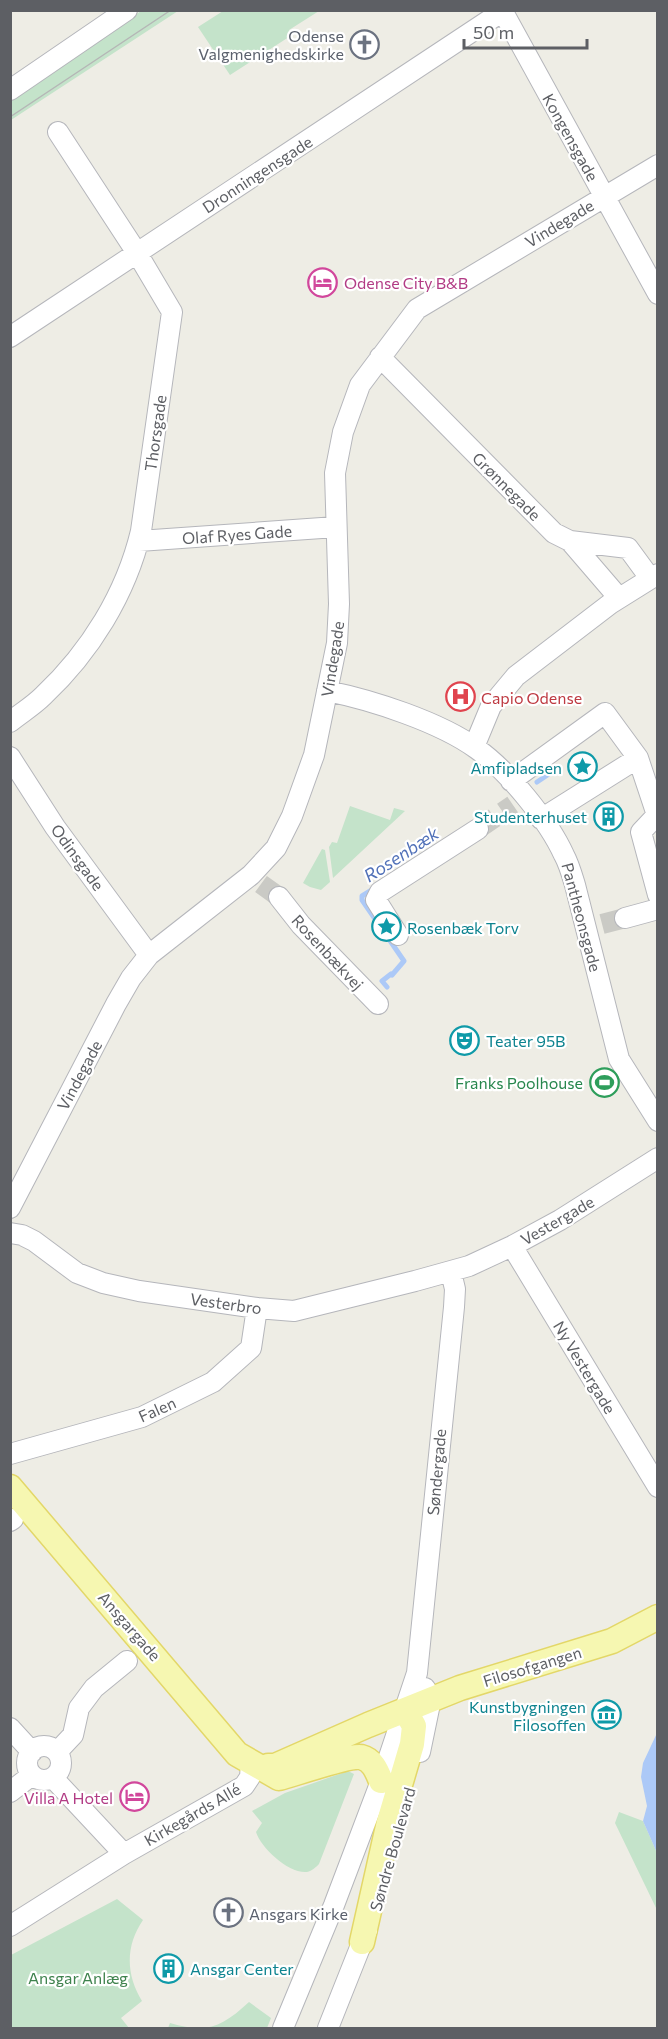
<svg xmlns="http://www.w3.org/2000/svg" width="668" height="2039" font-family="Commissioner,sans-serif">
  <rect width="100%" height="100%" fill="#eeede5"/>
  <!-- green -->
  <path fill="#c4e3ca" d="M141,11H178L11,120L10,99Z
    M223,11V10L319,11L289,30L292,35L230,75L198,27Z
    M350,806L390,820L394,808L405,811L333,878L329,847L332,842L337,843Z
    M322,849L325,850L330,882L321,890L310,887L303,883Z
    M348,1771L354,1774L319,1864C316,1867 312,1871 307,1872C289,1874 261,1848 256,1832L262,1823L252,1811L285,1793Z
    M619,1812L643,1821L657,1853V1910L615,1823Z
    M117,1899L143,1920C125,1946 126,1975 142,2001L121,2018L129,2028H11V1955Z
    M249,2002L271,2018L267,2028H168L170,2023C207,2034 222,2027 249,2002Z"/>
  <!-- water -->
  <path fill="#acc9f7" d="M657,1733V1853L643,1821L647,1806L641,1777L643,1763Z"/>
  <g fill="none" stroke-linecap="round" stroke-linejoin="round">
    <!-- stream -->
    <path stroke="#acc9f7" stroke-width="5" d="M537,782L549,774
      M375,888L362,896V900L404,961L392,975
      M387,987L382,981L391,974"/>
    <!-- minor-tunnel -->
    <path stroke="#cacac5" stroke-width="20" stroke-dasharray="20 10" stroke-linecap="butt" d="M478,829L513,805
      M261,884L279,897
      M602,924L625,918"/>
    <defs>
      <path id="minor" d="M502,10L658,294
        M10,90L127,10
        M10,337L503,11
        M380,357L554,533L570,541L628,548L650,578
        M139,541L336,527
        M570,541L619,598
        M327,691C372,700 440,722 477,749C508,771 548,820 564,855C569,864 572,875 575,885L619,1059L658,1121
        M10,722C21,713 33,706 43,696C90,652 126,594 141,531L172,312L137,253L58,132
        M474,747L491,706L516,676L610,604L658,574
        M10,757L55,827L149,955
        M511,781L605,713L638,758L657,815L641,832L658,895
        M541,819L638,758
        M279,897L301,925L378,1004
        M625,918L658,909
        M398,935L376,900L380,892L478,829
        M10,1208L116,1004L131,978L149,955L251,875L276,848L292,816L314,755L337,643L339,604L335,473L343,432L360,385L417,309L658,165
        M10,1233L22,1235L34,1241L77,1273L103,1283L139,1291L257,1308L294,1311L415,1281L469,1266L512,1246L560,1220L658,1158
        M512,1246L658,1487
        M10,1454L142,1417L213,1382L251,1348L257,1308
        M10,1521L13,1519
        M10,1728L32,1752
        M27 1763a17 17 0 1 1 34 0a17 17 0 1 1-34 0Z
        M57,1752L73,1735L79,1708L94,1688L127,1661
        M420,1752L431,1699L425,1688
        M53,1778L124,1854
        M10,1792L32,1775
        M10,1926L124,1854L244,1786L250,1777L251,1763
        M283,2028L334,1905L381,1781L417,1673L454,1307L455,1289L451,1272
        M328,2028L367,1930"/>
      <path id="major" d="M10,1487L237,1754L279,1778C294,1774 349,1755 361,1757C373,1760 377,1771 381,1781
        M268,1766H275L368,1725L460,1688L612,1641L658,1617
        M362,1942L389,1822L412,1744L414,1726L405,1710"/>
    </defs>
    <!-- minor casing -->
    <use href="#minor" stroke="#b5b6bb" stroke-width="22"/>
    <!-- major casing -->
    <use href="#major" stroke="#e3d768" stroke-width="27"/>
    <!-- minor -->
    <use href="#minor" stroke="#fff" stroke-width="20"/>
    <!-- major -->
    <use href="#major" stroke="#f6f7b1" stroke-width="24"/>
    <!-- tram -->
    <path stroke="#b5b6b6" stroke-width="1.5" d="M10,117L171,10"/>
  </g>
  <!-- icons -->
  <defs>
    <symbol id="church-ring" viewBox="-11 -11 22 22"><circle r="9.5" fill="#fff" stroke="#6b7280" stroke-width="1.5"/><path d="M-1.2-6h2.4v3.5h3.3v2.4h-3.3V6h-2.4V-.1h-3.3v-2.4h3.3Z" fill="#6b7280"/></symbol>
    <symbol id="hotel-ring" viewBox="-11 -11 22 22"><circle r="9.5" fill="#fff" stroke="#d1479c" stroke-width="1.5"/><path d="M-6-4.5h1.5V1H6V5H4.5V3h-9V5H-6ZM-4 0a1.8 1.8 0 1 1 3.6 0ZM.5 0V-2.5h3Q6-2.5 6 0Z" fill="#d1479c"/></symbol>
    <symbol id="hospital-ring" viewBox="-11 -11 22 22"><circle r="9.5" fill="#fff" stroke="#e0444e" stroke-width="1.5"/><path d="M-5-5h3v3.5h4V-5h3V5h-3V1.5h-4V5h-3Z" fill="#e0444e"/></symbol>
    <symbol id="sight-ring" viewBox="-11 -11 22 22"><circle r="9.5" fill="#fff" stroke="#0f9aa8" stroke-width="1.5"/><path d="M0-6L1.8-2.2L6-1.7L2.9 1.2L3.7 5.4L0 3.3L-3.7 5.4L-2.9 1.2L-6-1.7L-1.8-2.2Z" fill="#0f9aa8"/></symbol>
    <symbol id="building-ring" viewBox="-11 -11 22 22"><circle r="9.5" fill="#fff" stroke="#0f9aa8" stroke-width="1.5"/><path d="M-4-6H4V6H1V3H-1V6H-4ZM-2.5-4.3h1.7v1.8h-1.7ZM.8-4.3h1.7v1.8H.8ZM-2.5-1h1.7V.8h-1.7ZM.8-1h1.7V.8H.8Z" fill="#0f9aa8"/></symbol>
    <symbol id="theatre-ring" viewBox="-11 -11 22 22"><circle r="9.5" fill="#fff" stroke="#0f9aa8" stroke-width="1.5"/><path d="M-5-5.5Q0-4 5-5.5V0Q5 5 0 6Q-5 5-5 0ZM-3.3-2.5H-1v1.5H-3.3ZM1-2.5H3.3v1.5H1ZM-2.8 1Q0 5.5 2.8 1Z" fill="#0f9aa8"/></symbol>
    <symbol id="stadium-ring" viewBox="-11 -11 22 22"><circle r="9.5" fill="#fff" stroke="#2e9e5b" stroke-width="1.5"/><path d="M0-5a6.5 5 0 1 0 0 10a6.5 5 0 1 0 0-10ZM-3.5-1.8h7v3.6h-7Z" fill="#2e9e5b"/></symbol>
    <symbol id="museum-ring" viewBox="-11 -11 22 22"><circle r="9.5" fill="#fff" stroke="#0f9aa8" stroke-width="1.5"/><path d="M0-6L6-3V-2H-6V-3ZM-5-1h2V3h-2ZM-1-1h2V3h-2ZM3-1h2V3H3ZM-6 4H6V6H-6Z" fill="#0f9aa8"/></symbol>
  </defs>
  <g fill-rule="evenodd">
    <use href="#church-ring" x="348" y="28" width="33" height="33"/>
    <use href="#hotel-ring" x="306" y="266" width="33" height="33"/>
    <use href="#hospital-ring" x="444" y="680" width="33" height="33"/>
    <use href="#sight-ring" x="566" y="750" width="33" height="33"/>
    <use href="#building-ring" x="592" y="800" width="33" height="33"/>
    <use href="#sight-ring" x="370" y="910" width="33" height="33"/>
    <use href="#theatre-ring" x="448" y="1024" width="33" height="33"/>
    <use href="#stadium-ring" x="588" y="1066" width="33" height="33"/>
    <use href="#museum-ring" x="590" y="1698" width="33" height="33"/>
    <use href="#hotel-ring" x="118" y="1780" width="33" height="33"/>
    <use href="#church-ring" x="212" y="1896" width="33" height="33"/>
    <use href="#building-ring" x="152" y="1952" width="33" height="33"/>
  </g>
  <g text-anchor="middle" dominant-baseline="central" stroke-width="4.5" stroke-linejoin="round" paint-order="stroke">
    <!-- worship labels -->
    <g font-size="16" fill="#5b616d" stroke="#fff" text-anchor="end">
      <text x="344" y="35">Odense<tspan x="344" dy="18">Valgmenighedskirke</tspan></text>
      <text x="249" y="1913" text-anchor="start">Ansgars Kirke</text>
    </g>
    <!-- street labels -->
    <g font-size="16" fill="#5d5f64" stroke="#fff">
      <text transform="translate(571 137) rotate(61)">Kongensgade</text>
      <text transform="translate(257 174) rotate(-33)">Dronningensgade</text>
      <text transform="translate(559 223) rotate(-31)">Vindegade</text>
      <text transform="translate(155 433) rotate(-82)">Thorsgade</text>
      <text transform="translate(507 486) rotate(45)">Grønnegade</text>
      <text transform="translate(237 534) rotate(-4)">Olaf Ryes Gade</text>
      <text transform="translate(332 659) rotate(-81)">Vindegade</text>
      <text transform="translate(78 857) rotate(54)">Odinsgade</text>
      <text transform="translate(582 917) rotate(75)">Pantheonsgade</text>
      <text transform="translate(328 952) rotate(47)">Rosenbækvej</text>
      <text transform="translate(79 1075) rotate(-62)">Vindegade</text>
      <text transform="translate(557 1220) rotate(-30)">Vestergade</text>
      <text transform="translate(226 1303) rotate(8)">Vesterbro</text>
      <text transform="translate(585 1367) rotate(59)">Ny Vestergade</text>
      <text transform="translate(157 1409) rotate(-24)">Falen</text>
      <text transform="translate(436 1472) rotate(-85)">Søndergade</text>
      <text transform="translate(130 1626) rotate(49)">Ansgargade</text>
      <text transform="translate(532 1666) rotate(-17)">Filosofgangen</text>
      <text transform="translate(192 1814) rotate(-30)">Kirkegårds Allé</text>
      <text transform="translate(392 1849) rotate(-74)">Søndre Boulevard</text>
    </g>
    <!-- hotel labels -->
    <g font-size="16" fill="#b23c85" stroke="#fff" text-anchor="start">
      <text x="344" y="282">Odense City B&amp;B</text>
      <text x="113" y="1797" text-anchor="end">Villa A Hotel</text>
    </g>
    <!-- health labels -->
    <g font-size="16" fill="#be3a42" stroke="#fff" text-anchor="start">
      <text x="481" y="697">Capio Odense</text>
    </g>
    <!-- culture labels -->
    <g font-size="16" fill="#0d838f" stroke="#fff" text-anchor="end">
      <text x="562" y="767">Amfipladsen</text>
      <text x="587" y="816">Studenterhuset</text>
      <text x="407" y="927" text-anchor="start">Rosenbæk Torv</text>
      <text x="486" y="1040" text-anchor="start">Teater 95B</text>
      <text x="586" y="1706">Kunstbygningen<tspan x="586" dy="18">Filosoffen</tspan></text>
      <text x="190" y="1968" text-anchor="start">Ansgar Center</text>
    </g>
    <!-- leisure labels -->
    <g font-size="16" fill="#27864d" stroke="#fff" text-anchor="end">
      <text x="583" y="1082">Franks Poolhouse</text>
    </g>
    <!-- park labels -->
    <g font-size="16" fill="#3e824d" stroke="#fff">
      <text x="78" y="1977">Ansgar Anlæg</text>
    </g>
    <!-- water labels -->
    <g font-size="18" font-style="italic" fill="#5171b8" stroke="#fff">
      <text transform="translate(401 854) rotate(-33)">Rosenbæk</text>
    </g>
  </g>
  <!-- border -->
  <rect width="668" height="2039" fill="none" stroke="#5d5f64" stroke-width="24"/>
  <!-- scale -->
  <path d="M464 39v9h123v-9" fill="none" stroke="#5d5f64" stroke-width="3"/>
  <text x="473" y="39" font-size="18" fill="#5d5f64" stroke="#ffffff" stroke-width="4.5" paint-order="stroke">50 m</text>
</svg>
